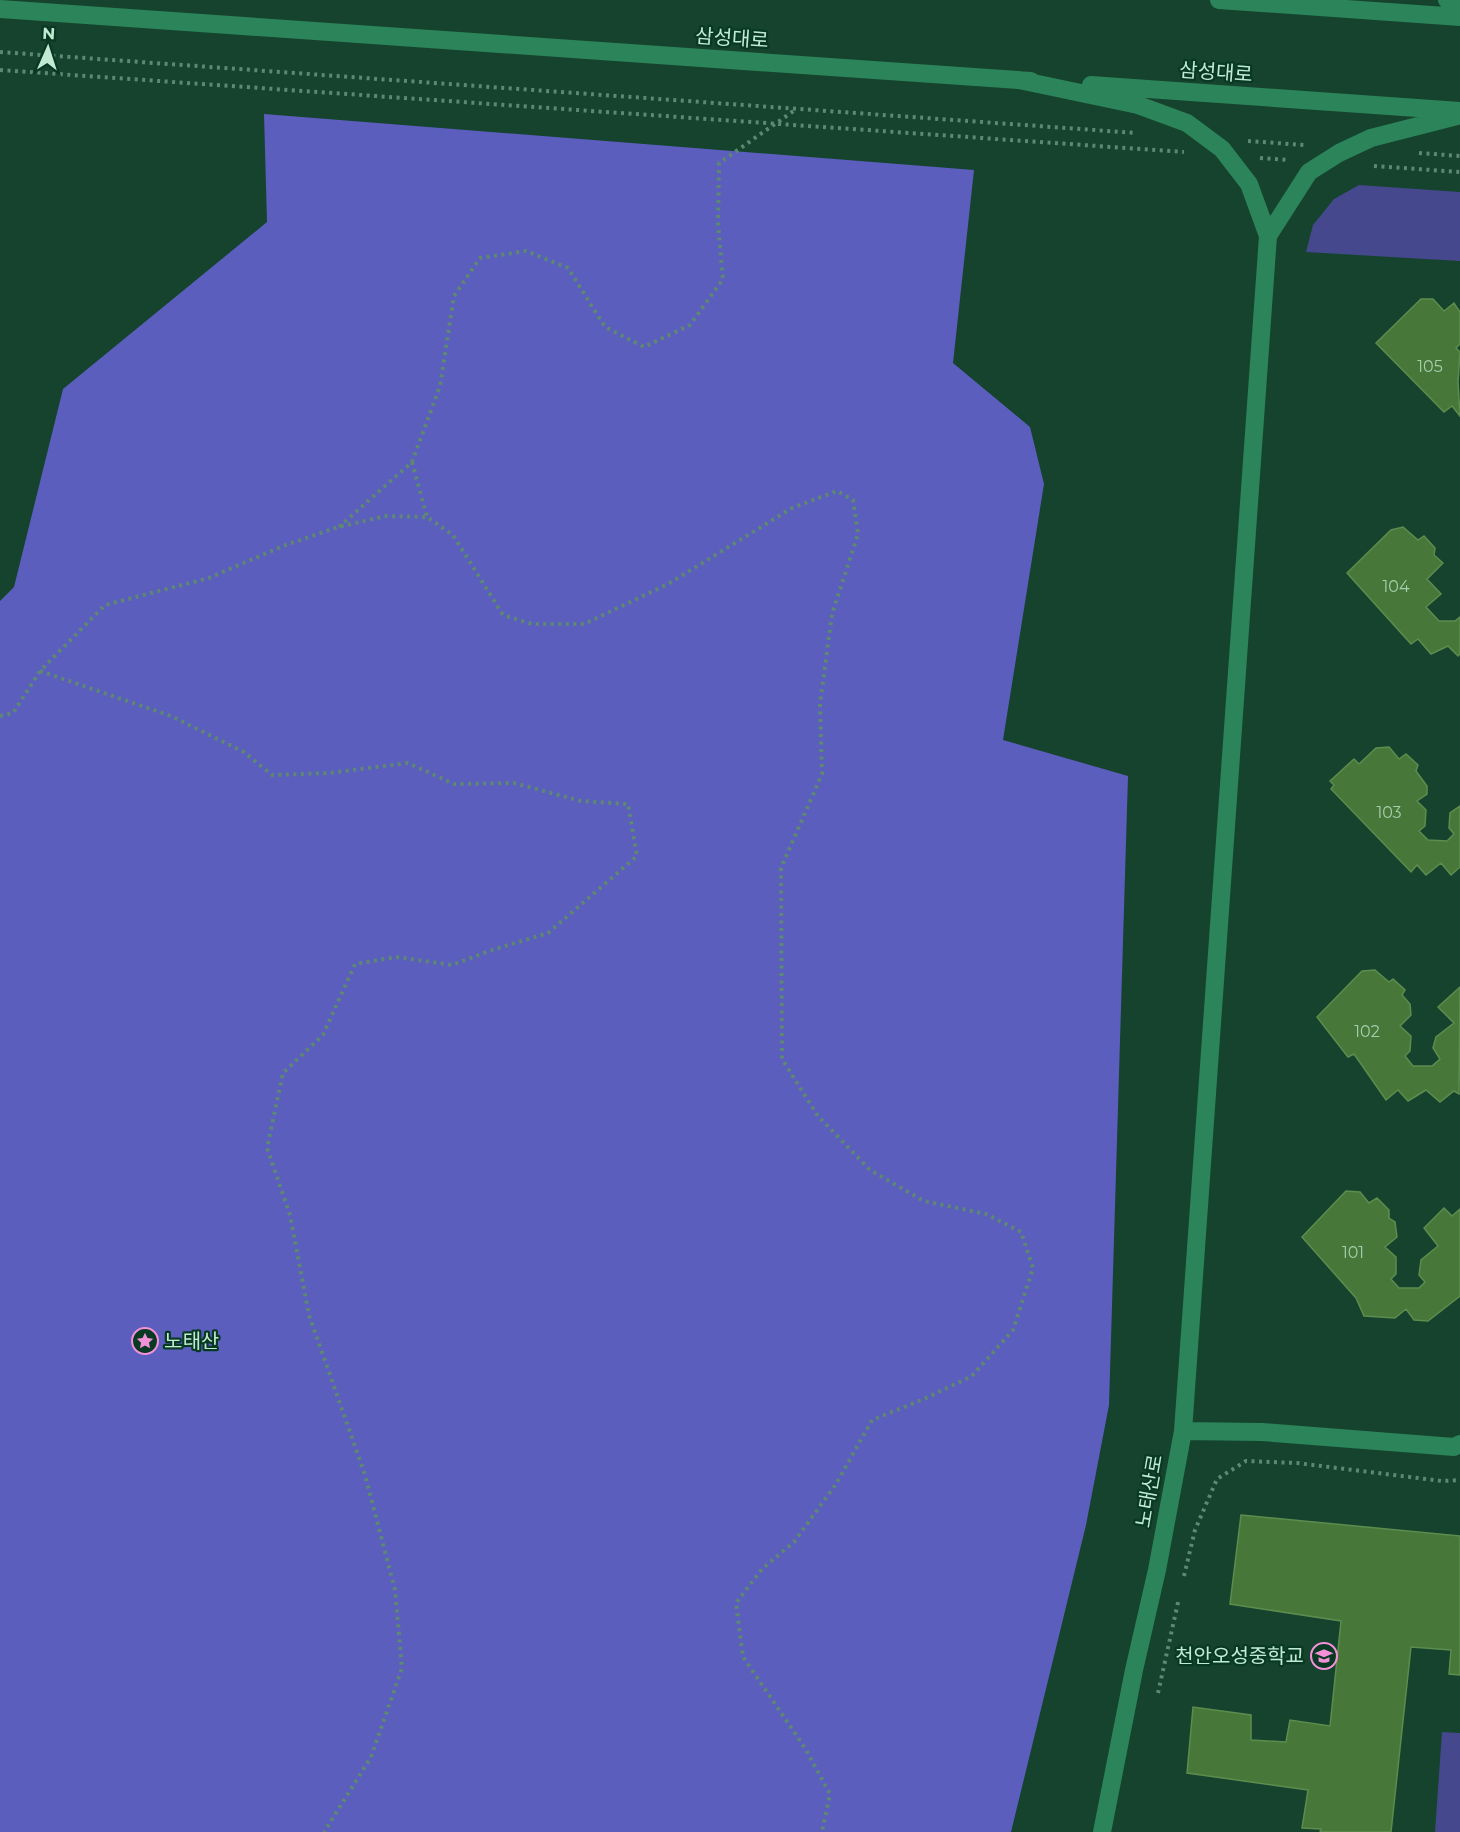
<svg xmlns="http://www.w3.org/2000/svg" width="1460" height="1832" font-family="Montserrat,'Noto Sans KR',sans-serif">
  <rect width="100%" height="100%" fill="#15432d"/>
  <!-- green -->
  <path fill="#45488d" d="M1359,185L1460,192V261L1306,252L1313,225L1334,199Z
    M1442,1732L1460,1733V1832H1435Z"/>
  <!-- forest -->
  <path fill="#5b5ebd" d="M264,114L974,170L953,363L1030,427L1044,484L1003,740L1128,776L1109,1405L1086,1525L1011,1832H0V601L14,587L63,389L267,222Z"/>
  <!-- building -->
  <path fill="#487839" stroke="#5c8d4e" stroke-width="1.5" d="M1421,299H1433L1444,311L1454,303L1460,312V344L1456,348L1460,352L1458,382L1460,416L1452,406L1444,412L1376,343Z
    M1403,527L1418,540L1424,536L1435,548L1434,555L1443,563L1427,579L1441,594L1426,607L1439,621H1455L1460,617V654L1458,656L1448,646L1431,654L1418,639L1411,644L1347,573L1391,530Z
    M1389,747L1399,759L1406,754L1418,765L1416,771L1427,786V794L1417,801L1426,810L1425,826L1419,831L1428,840L1447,841L1454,834L1449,828L1450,813L1460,806V867L1451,875L1441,863L1426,875L1417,865L1411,872L1331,789L1334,785L1330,781L1354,759L1359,764L1376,748Z
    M1375,970L1389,982L1393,979L1405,990L1402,995L1410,1004L1411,1015L1400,1026L1411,1036L1410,1051L1405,1056L1413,1066H1432L1440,1059L1433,1048L1436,1037L1454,1023L1438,1007L1460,987L1459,1094L1454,1091L1440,1102L1426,1090L1408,1101L1398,1090L1386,1100L1354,1054L1348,1057L1317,1017L1362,971Z
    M1346,1191L1360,1192L1369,1203L1377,1198L1389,1210V1218L1395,1222L1397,1237L1385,1247L1396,1257V1274L1391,1279L1399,1288H1419L1425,1282L1419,1275L1421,1260L1438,1246L1424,1228L1444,1208L1452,1216L1460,1209V1296L1428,1321L1414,1320L1406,1309L1395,1318L1364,1316L1356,1298L1302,1237Z
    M1241,1515L1460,1536V1675L1449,1674L1451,1650L1411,1647L1391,1832H1320L1321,1829L1302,1828L1308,1790L1187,1773L1193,1707L1251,1715V1740L1286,1742L1290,1720L1330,1726L1341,1621L1230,1604Z"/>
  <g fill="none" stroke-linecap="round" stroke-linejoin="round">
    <!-- path -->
    <path stroke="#5d8871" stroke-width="4" stroke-dasharray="3 4.5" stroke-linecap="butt" d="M0,52L1136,133
      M0,70L1184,152
      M1248,141L1304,145
      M1419,153L1460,156
      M1260,158L1289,160
      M1374,166L1460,172
      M412,462L427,517
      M339,527L412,462L440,386L454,296L480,258L526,251L568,268L605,327L644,347L690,325L723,279L718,224L719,163L795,110
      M40,671L171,716L244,752L272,775L329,773L408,763L454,784L514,783L581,801L628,804L637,856L548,933L492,950L452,965L396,957L355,964L323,1035L283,1073L267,1148L290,1215L309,1315L365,1475L395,1590L402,1668L371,1757L324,1832
      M0,716L13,713L40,671L105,605L209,578L283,546L338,527L386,516L427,517L453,535L503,615L532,624H584L668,584L792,508L837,491L853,500L858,534L832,614L820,704L822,774L781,868L782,1059L818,1116L870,1170L924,1201L986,1214L1021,1232L1033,1268L1013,1330L972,1376L924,1399L872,1420L836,1484L794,1542L762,1569L736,1603L743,1657L805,1748L830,1794L822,1832
      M1184,1576L1195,1530L1217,1479L1246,1461L1297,1463L1442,1481L1460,1480
      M1158,1693L1179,1598"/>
    <!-- secondary -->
    <path stroke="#2c845a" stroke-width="18" d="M1219,0L1460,17
      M1447,0L1460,8
      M0,9L1031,81
      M1019,80L1138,105L1187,123L1222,149L1249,184L1268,236L1183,1431L1157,1570L1134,1670L1102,1832
      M1091,85L1460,111
      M1268,236L1309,172L1339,153L1371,138L1457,116
      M1183,1431L1262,1432L1454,1447L1460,1444"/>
  </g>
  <!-- icons -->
  <defs>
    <symbol id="sight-ring" viewBox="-11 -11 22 22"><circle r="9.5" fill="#083923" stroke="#f391d6" stroke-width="1.5"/><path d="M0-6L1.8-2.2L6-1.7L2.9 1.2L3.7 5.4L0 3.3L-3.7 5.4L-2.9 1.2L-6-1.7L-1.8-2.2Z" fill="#f391d6"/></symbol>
    <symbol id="school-ring" viewBox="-11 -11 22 22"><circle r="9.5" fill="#083923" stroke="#f391d6" stroke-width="1.5"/><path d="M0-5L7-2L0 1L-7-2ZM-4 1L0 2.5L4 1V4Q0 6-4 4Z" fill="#f391d6"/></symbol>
  </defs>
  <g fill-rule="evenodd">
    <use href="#sight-ring" x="130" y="1326" width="30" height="30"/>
    <use href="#school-ring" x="1309" y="1641" width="30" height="30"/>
  </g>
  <g text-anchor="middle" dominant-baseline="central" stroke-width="4.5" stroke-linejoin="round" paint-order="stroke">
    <!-- number labels -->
    <g font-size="16" fill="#a4ceac">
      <text x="1430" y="366">105</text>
      <text x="1396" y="586">104</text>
      <text x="1389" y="812">103</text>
      <text x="1367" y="1031">102</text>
      <text x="1353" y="1252">101</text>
    </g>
    <!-- street labels -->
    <g font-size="20" fill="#c2ead2" stroke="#083923">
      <text transform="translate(732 38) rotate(4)">삼성대로</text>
      <text transform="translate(1216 72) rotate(4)">삼성대로</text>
      <text transform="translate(1149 1491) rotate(-80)">노태산로</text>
    </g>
    <!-- poi labels -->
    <g font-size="20" fill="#c2ead2" stroke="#083923" text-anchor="start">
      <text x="164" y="1341">노태산</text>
      <text x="1304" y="1656" text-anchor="end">천안오성중학교</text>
    </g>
  </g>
  <!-- north arrow -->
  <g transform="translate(48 48) rotate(3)" stroke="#083923" stroke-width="4.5" paint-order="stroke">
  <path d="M0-4.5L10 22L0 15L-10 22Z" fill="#c2ead2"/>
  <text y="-9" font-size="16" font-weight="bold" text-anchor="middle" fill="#c2ead2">N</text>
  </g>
</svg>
